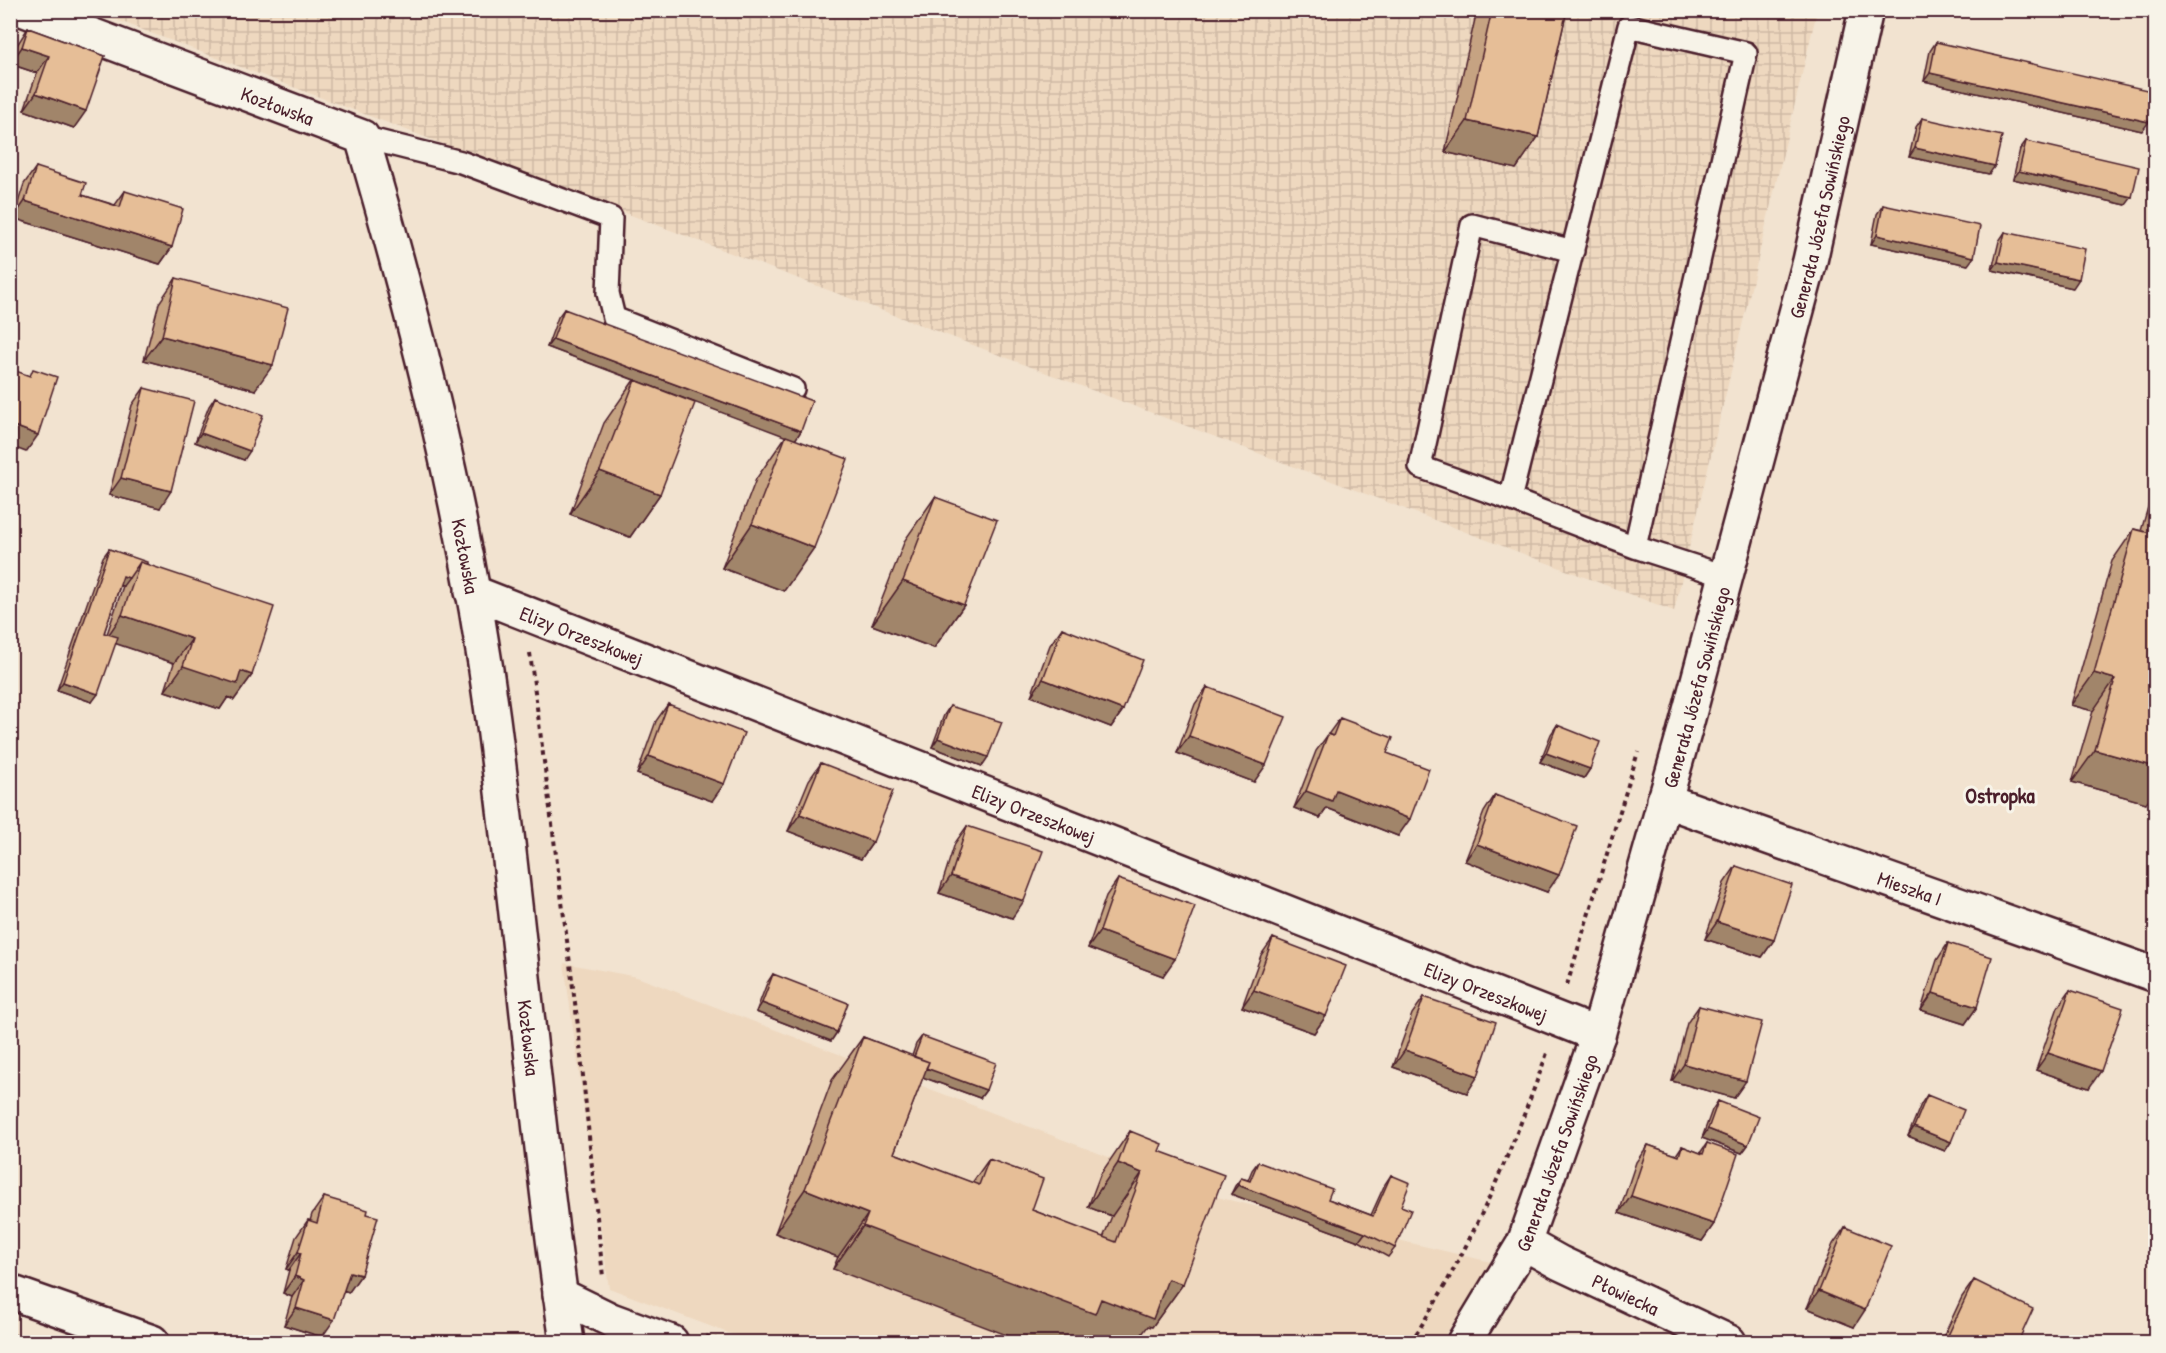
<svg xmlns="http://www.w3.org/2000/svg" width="2166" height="1353" font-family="'Patrick Hand',sans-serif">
  <defs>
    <pattern id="industrial-grid" width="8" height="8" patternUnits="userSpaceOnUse" patternTransform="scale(1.5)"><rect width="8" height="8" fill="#eed8bf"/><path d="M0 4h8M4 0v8" fill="none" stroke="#ceb9a4"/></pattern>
  </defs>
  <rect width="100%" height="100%" fill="#f2e3d0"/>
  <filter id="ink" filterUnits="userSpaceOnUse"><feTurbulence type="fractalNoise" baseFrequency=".0167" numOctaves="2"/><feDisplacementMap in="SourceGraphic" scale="12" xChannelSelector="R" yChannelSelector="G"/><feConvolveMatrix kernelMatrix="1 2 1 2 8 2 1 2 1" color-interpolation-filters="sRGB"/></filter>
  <g filter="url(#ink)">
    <!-- built -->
    <path fill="#eed8bf" d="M564,963L637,977L1208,1195L1495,1263L1440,1342H752L609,1288Z"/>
    <!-- industrial -->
    <path fill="url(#industrial-grid)" d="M93,11H1817L1674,611Z"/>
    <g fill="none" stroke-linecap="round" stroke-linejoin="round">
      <defs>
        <path id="service" d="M362,137L461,162L611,218L608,293L614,318L793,389
          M1510,499L1420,467L1472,225L1573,251
          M1635,547L1510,499L1629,26L1746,53L1635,547L1725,576"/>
        <g id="minor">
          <path id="s1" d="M25,10L362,137C418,328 467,522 493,719C520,927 537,1135 567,1342"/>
          <path id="s2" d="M472,592L1598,1035"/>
          <path id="s3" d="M1664,800L2156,975"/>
          <path id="s4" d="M1524,1243L1560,1263L1729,1342"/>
          <path d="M10,1292L152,1342"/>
          <path d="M560,1295L611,1320L671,1342"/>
        </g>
        <g id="tertiary">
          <path id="s5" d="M1464,1342L1524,1243L1598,1035L1684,733L1810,261L1866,10"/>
        </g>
      </defs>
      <!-- service casing -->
      <use href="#service" stroke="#4a1f2b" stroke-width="26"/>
      <!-- minor casing -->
      <use href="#minor" stroke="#4a1f2b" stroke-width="38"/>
      <!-- tertiary casing -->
      <use href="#tertiary" stroke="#4a1f2b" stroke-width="38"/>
      <!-- path -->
      <path stroke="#4a1f2b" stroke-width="4" stroke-dasharray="4.5 4.5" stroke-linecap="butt" d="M530,653L578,1026L603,1277
        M1567,985L1638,752
        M706,1336L722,1342
        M1763,1336L1777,1342
        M1411,1342C1469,1252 1511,1154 1547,1053"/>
      <!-- service -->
      <use href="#service" stroke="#f7f3e8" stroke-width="21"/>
      <!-- minor -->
      <use href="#minor" stroke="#f7f3e8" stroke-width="33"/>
      <!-- tertiary -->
      <use href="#tertiary" stroke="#f7f3e8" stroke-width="33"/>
    </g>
    <!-- wall -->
    <path fill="#c6a382" stroke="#4a1f2b" stroke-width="1.5" fill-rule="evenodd" d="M1477,10H1567L1538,137L1516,169L1445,152Z
      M28,28L105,56L74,128L24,110L37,73L10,64L17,45Z
      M1936,42L2142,131L1924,81L1930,51Z
      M1922,118L1989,174L1909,157L1916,127Z
      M2026,141L2126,205L2013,179L2020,149Z
      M36,167L82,195L115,205L125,191L172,247L160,264L13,218L24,184Z
      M1883,205L1968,265L1871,244L1877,214Z
      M2005,232L2073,288L1992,270L1999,241Z
      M176,278L255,390L144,360L159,303Z
      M564,309L801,431L795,439L784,591L722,568L756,479L786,436L671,393L660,494L630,537L570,514L604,423L634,380L547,347L558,317Z
      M144,388L160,508L109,495L132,405Z
      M215,397L244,460L195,442L209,406Z
      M2156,486V790L2146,803L2072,782L2093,711L2071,705L2112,561L2134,529L2141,531L2153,490Z
      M935,497L964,605L934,648L872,625L905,540Z
      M109,549L147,564L252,675L234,700L228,697L220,709L165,691L174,663L115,643L92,702L57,690L103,557ZM120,586H123L107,634L104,633Z
      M1062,628L1123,710L1111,727L1031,696L1050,645Z
      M1207,687L1254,782L1177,753L1195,704Z
      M668,704L712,801L637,774L656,721Z
      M950,706L982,766L932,747L944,715Z
      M1340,718L1387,753L1398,836L1327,808L1320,818L1294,808L1316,751Z
      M1557,725L1590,769L1584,778L1540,762L1551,734Z
      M821,763L873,842L861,859L788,831L809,780Z
      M1495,795L1547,892L1465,861L1484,812Z
      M967,826L1012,918L939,893L955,843Z
      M1736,866L1774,940L1762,957L1705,939L1724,883Z
      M1118,879L1163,976L1088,948L1106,896Z
      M1273,938L1326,1016L1314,1033L1242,1007L1261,955Z
      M1948,943L1977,1007L1965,1024L1921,1010L1937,960Z
      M773,974L837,1032L831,1041L756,1012L767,983Z
      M2070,990L2089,1088L2036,1070L2058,1007Z
      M1424,997L1467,1093L1393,1067L1412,1014Z
      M1699,1006L1734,1098L1672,1081L1687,1023Z
      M922,1036L986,1090L980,1098L923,1077L894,1153L972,1183L989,1159L1032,1210L1103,1238L1112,1216L1088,1207L1100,1175L1130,1131L1159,1151L1183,1284L1152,1327L1148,1326L833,1269L838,1257L775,1233L832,1080L863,1037L912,1056L916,1044Z
      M1927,1095L1951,1142L1945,1151L1908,1136L1921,1104Z
      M1718,1101L1748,1145L1742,1153L1702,1138L1712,1110Z
      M1707,1143L1714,1224L1702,1241L1619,1213L1636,1162L1648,1145L1676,1155L1682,1146L1700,1153Z
      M1258,1162L1328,1199L1371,1215L1385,1184L1391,1175L1401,1206L1395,1248L1388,1257L1359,1241L1231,1194L1235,1186L1241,1178L1248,1180L1252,1170Z
      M324,1197L367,1214L361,1275L349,1292L344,1291L322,1337L284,1325L292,1297L283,1293L289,1270L286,1269L296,1237L308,1220L310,1221L312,1214Z
      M1845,1227L1854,1327L1807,1308L1833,1244Z
      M1974,1280L2018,1342H1941L1962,1297Z"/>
    <!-- shaded-wall -->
    <path fill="#a1856a" stroke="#4a1f2b" stroke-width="1.5" d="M22,47L49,56L37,73L10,64Z
      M1930,73L2149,122L2142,131L1924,81Z
      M36,93L86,111L74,128L24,110Z
      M1467,121L1538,137L1516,169L1445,152Z
      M1915,148L1995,166L1989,174L1909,157Z
      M2019,171L2132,197L2126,205L2013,179Z
      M25,201L172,247L160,264L13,218Z
      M1877,235L1974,257L1968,265L1871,244Z
      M1998,262L2079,279L2073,288L1992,270Z
      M162,336L273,365L255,390L144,360Z
      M553,339L801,431L795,440L547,347Z
      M14,426L38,435L26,452L10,446V430Z
      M201,433L250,451L244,460L195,442Z
      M600,471L660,494L630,537L570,514Z
      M121,478L171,491L160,508L109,495Z
      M752,524L814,548L784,591L722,568Z
      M123,576L129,578L123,586L117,585Z
      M903,581L964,605L934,648L872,625Z
      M122,615L192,639L174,663L105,640Z
      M183,666L241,671L252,675L234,700L228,697L220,709L165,691Z
      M2094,673L2115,679L2093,711L2071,705Z
      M1043,679L1123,710L1111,727L1031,696Z
      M63,682L98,694L92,702L57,690Z
      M1189,736L1266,765L1254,782L1177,753Z
      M938,738L988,757L982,766L932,747Z
      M2095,750L2156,767V790L2146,803L2072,782Z
      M1546,753L1590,769L1584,778L1540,762Z
      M649,756L724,784L712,801L637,774Z
      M1336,790L1410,819L1398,836L1327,808L1320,818L1294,808L1306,791Z
      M800,814L873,842L861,859L788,831Z
      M1477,844L1559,875L1547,892L1465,861Z
      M951,876L1024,901L1012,918L939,893Z
      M1717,922L1774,940L1762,957L1705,939Z
      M1100,931L1175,959L1163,976L1088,948Z
      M1254,990L1326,1016L1314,1033L1242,1007Z
      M1933,993L1977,1007L1965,1024L1921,1010Z
      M762,1003L837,1032L831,1041L756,1012Z
      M1405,1050L1478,1076L1467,1093L1393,1067Z
      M2048,1053L2101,1071L2089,1088L2036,1070Z
      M912,1062L986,1090L980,1098L906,1071Z
      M1684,1064L1746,1081L1734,1098L1672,1081Z
      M1914,1127L1951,1142L1945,1151L1908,1136Z
      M1708,1129L1748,1145L1742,1153L1702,1138Z
      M1118,1163L1142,1173L1112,1216L1088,1207Z
      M1238,1185L1365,1233L1359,1241L1231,1194Z
      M805,1189L868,1214L838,1257L775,1233Z
      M1631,1196L1714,1224L1702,1241L1619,1213Z
      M863,1226L1101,1299L1168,1279L1183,1284L1152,1327L1148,1326L1136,1342H1025L833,1269Z
      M298,1252L301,1253L289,1270L286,1269Z
      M350,1272L361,1275L349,1292L339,1289Z
      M295,1276L304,1280L292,1297L283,1293Z
      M1819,1291L1865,1310L1854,1327L1807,1308Z
      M296,1308L334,1320L322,1337L284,1325Z"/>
    <!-- building -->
    <path fill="#e6be97" stroke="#4a1f2b" stroke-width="1.5" d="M1492,10H1567L1538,137L1467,121Z
      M28,28L105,56L86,111L36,93L49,56L22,47Z
      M1936,42L2156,92L2149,122L1930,73Z
      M1922,118L2002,136L1995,166L1915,148Z
      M2026,141L2139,167L2132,197L2019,171Z
      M36,167L86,183L82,195L120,207L125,191L183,209L172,247L25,201Z
      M1883,205L1980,226L1974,257L1877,235Z
      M2005,232L2085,249L2079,279L1998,262Z
      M176,278L288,308L273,365L162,336Z
      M564,309L812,401L801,431L553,339Z
      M10,369L30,376L33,369L57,377L38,435L14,426L12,431H10Z
      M635,380L695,403L660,494L600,471Z
      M144,388L194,401L171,491L121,478Z
      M215,397L263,415L250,451L201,433Z
      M786,436L848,459L814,548L752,524Z
      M935,497L997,520L964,605L903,581Z
      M2156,528V767L2095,750L2115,679L2094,673L2134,529L2154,534Z
      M109,549L147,562V564L140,562L129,578L123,576L104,633L118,637L98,694L63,682Z
      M140,562L274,607L252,675L241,671L237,684L183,666L192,639L122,615Z
      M1062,628L1143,660L1123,710L1043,679Z
      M1207,687L1286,717L1266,765L1189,736Z
      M668,704L744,733L724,784L649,756Z
      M950,706L1002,722L988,757L938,738Z
      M1340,718L1393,738L1387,753L1429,769L1410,819L1336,790L1332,801L1306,791L1328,734L1333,736Z
      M1557,725L1600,742L1590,769L1546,753Z
      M821,763L893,791L873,842L800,814Z
      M1495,795L1577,826L1559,875L1477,844Z
      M967,826L1043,851L1024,901L951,876Z
      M1736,866L1792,885L1774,940L1717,922Z
      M1118,879L1195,906L1175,959L1100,931Z
      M1273,938L1346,966L1326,1016L1254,990Z
      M1948,943L1992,957L1977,1007L1933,993Z
      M773,974L848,1003L837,1032L762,1003Z
      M2070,990L2123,1008L2101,1071L2048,1053Z
      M1424,997L1496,1022L1478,1076L1405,1050Z
      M1699,1006L1762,1022L1746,1081L1684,1064Z
      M922,1036L996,1063L986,1090L926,1068L929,1062L914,1057Z
      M863,1037L929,1062L894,1153L979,1185L989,1159L1043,1179L1032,1210L1116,1242L1142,1173L1118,1163L1130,1131L1162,1144L1159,1151L1224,1175L1183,1284L1168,1279L1153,1319L1101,1299L1095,1314L863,1226L868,1214L805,1189Z
      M1927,1095L1964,1110L1951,1142L1914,1127Z
      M1718,1101L1759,1117L1748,1145L1708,1129Z
      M1707,1143L1738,1154L1714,1224L1631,1196L1648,1145L1679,1156L1682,1146L1703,1154Z
      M1258,1162L1332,1189L1328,1199L1373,1216L1391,1175L1410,1183L1401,1206L1411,1210L1395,1248L1365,1233L1238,1185L1241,1178L1250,1181Z
      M324,1197L368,1210L367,1214L378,1217L361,1275L350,1272L334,1320L296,1308L304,1280L295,1276L301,1253L298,1252L308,1220L317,1223Z
      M1845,1227L1891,1246L1865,1310L1819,1291Z
      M1974,1280L2033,1309L2018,1342H1945Z
      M10,1333L35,1342H10Z"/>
  </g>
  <g text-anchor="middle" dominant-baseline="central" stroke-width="6" stroke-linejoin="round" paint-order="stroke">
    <!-- street labels -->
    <g font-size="20" fill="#4a1f2b" stroke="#f7f3e8">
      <text stroke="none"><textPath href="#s1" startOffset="270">Kozłowska</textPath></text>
      <text stroke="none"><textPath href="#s5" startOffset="1184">Generała Józefa Sowińskiego</textPath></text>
      <text stroke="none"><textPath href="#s1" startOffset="792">Kozłowska</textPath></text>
      <text stroke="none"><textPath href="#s2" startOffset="118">Elizy Orzeszkowej</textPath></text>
      <text stroke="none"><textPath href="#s5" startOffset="698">Generała Józefa Sowińskiego</textPath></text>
      <text stroke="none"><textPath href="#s2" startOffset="604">Elizy Orzeszkowej</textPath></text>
      <text stroke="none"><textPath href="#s3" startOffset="261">Mieszka I</textPath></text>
      <text stroke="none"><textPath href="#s2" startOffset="1090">Elizy Orzeszkowej</textPath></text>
      <text stroke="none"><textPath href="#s1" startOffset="1278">Kozłowska</textPath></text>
      <text stroke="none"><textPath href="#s5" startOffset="212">Generała Józefa Sowińskiego</textPath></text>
      <text stroke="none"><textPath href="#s4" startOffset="114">Płowiecka</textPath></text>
    </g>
    <!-- neighbourhood labels -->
    <g font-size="21" font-weight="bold" fill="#4a1f2b" stroke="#f7f3e8">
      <text x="2000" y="795">Ostropka</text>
    </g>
  </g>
  <!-- margin -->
  <rect width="2166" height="1353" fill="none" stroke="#f7f3e8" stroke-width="36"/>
  <rect x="18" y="18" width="2130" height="1317" fill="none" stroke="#4a1f2b" stroke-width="2" filter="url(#ink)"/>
</svg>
